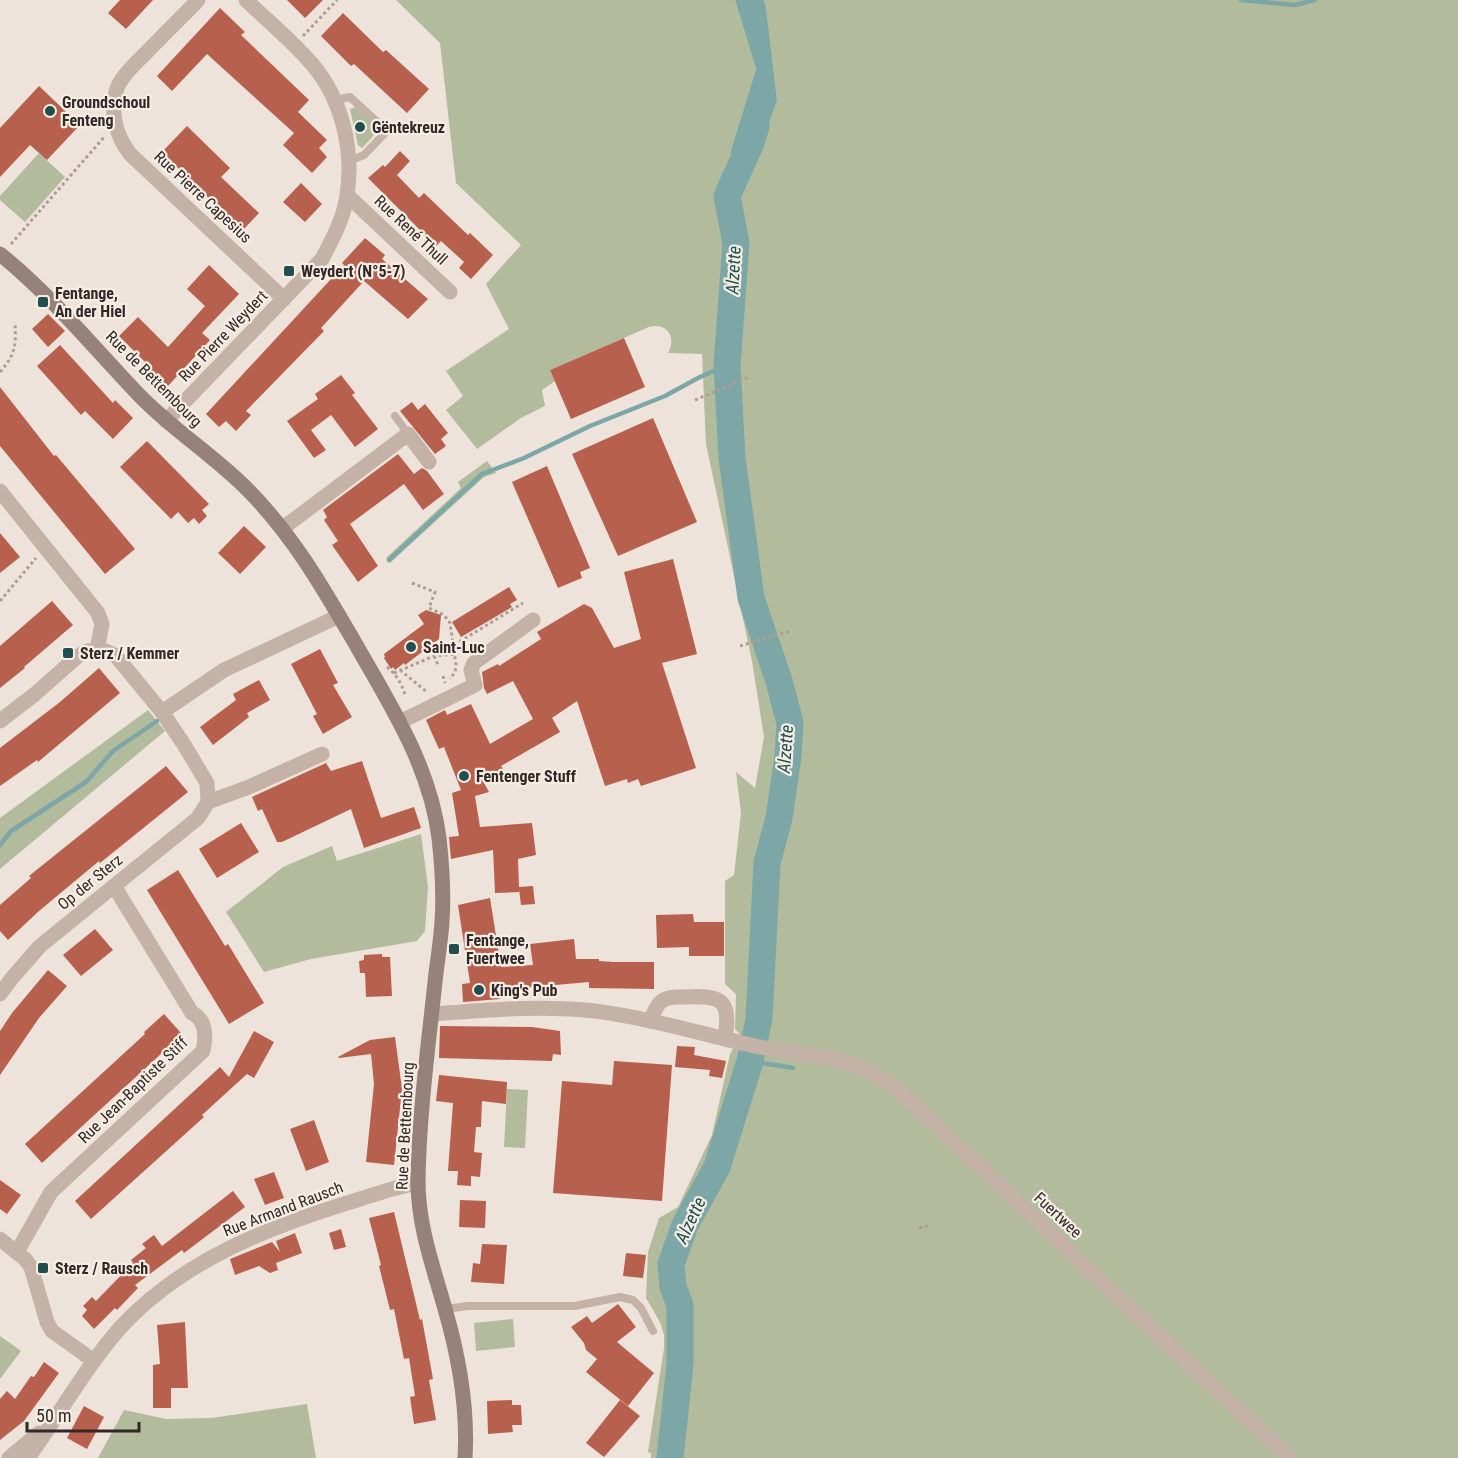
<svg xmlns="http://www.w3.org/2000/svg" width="1458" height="1458" font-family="'Roboto Condensed',sans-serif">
  <rect width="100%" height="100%" fill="#eee3da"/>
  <!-- green -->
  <path fill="#b2bb9c" d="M396,0H735L756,69L730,153L777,100L764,0H1458V1458H651V1453L648,1452L664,1348V1335L660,1322L646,1298L648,1252L659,1218L678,1207L712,1135L730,1054L741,1036L735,1029L736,994L725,984V881L734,875L741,813L736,772L755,788L764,737L752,661L706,444L702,354L668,353C677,337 667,322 649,327L550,370L555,381L542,390L545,406L521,418L477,449L446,410L463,396L446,371L509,329L486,284L521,245L456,183L440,43Z
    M355,107C377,126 386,125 362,148L358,145L350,109Z
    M39,153L65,177L25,222L0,200V196Z
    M487,461L496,473L484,477L390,563L386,558L461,488L458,482Z
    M148,710L165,731L0,869V818Z
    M421,834L428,887L425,931L417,941L311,959L264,972L226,912L283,867L332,846L337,861Z
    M507,1089L528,1090L525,1148L504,1147Z
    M513,1319L515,1347L476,1351L474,1323Z
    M0,1336L21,1351L0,1379Z
    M307,1404L316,1458H98L124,1410L166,1419L211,1418Z"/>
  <!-- water -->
  <path fill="#7ca7a6" d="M735,0H764L766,9L777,100L754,164L730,153L756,69Z"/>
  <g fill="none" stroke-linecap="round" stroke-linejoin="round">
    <!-- stream -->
    <path stroke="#7ca7a6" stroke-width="4.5" d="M1241,0L1295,5L1315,0
      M389,560L482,474L524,458L590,426L665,396L700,377L727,365
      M0,845L11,831L86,782L113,751L157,721
      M750,1061L793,1068"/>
    <!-- river -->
    <path stroke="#7ca7a6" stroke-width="27" d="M670,1458L680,1364V1305L673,1287L671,1264L685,1225L717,1167L750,1061L759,1019L767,863L779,818L788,756L790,723L779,681L751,598L732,458L727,365L736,243L727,196L751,143L756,126"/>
  </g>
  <!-- building -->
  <path fill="#b8604e" d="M120,0H153L126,29L108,13Z
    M287,0H323L305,18Z
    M220,8L245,32L241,35L309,100L298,112L327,140L319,148L327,157L312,173L283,145L294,133L207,54L172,91L157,76Z
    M343,13L383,52L386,50L429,89L407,113L354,64L351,66L321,36Z
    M39,86L80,125L47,160L30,145L0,177V128Z
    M187,126L230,168L221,177L259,213L242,231L162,152Z
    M400,151L410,161L397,175L419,198L424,193L468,235L470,233L493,255L471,279L459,268L464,262L441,241L436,246L368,178L383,165L385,167Z
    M301,183L322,204L305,222L283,202Z
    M365,238L385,255L382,259L428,299L408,319L364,281L321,328L324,331L246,411L251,415L236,431L226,421L219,427L206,414L344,265L342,263Z
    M209,265L239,294L202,333L210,340L168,386L148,369L150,367L119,336L138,317L168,347L205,306L187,289Z
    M48,314L65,331L48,347L32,329Z
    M624,338L645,387L571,419L550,370Z
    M60,345L113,403L115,400L133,418L113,439L85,411L81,415L37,366Z
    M341,375L355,393L352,395L378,429L355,447L331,415L311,430L326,450L314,458L287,421L318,399L315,394Z
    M0,387L54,456L56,455L135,549L105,574L0,446Z
    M412,402L418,410L425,404L448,433L441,439L446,446L435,454L400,411Z
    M653,418L697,522L618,556L572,454Z
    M147,441L209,504L202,510L207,516L199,524L194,518L188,523L178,512L171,519L120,467Z
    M398,454L414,474L422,468L427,471L444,494L423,510L404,484L350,524L378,566L358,582L332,545L338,541L324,520L327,517L323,510Z
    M547,466L590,568L580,572L582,578L558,588L512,482Z
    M244,526L266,547L240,574L218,553Z
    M0,533L20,557L0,573Z
    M673,559L697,654L662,663L696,768L641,786L638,779L628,783L627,779L605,786L577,701L552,718L560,732L501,766L506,773L483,781L489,792L475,796L480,827L532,823L536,855L518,859L519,887L533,886L535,904L521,905L519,889V892L495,893L493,850L451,859L449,837L459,836L452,793L461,790L444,747L439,749L426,720L445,710L447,715L471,704L490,744L533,719L513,681L487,694L484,688L482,672L498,664L499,666L541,639L537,632L584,604L592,608L614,648L641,639L624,572Z
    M509,587L517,600L510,604L512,607L461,637L452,622Z
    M52,601L73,625L24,667L25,668L0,688V646Z
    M426,610L441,615L439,639L405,665L404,663L395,670L393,667L391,669L384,658L385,657L384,654L424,624L418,615Z
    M320,649L338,683L333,685L352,717L323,734L313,716L317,714L291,664Z
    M99,668L120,693L38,762L37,760L0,786V748L60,702Z
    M259,680L270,700L247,713L249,717L213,745L200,727L236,700L233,694Z
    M362,761L381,818L414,807L421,828L364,848L351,809L282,842H277L262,809L258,811L252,797L326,763L331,771Z
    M166,766L188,792L100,863L99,861L39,911L8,940L0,931V905L31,878L29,876Z
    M241,823L259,852L217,878L199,849Z
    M178,870L225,946L228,944L264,1003L229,1024L147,890Z
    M490,898L501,967L533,965L530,944L574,939L576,959H599V961L614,962H654V989L589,988V982L499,990L500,999L463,1002L462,984L470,983L458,905Z
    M693,914L694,922H724V956H689V947L657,948L656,915Z
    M95,929L113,950L81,976L63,955Z
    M382,954V957H390L392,996L366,997L365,973H360L359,961L364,960V955Z
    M48,970L67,986L39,1018L0,1075V1031L12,1013Z
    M164,1014L181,1033L175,1038L180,1043L165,1057L162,1053L42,1163L25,1144L145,1034L144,1032Z
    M440,1026L532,1027L560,1031L561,1055L553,1054L552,1061L439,1058Z
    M254,1031L274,1042L254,1078L247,1074L202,1115L204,1117L91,1219L75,1201L220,1067L229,1077Z
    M395,1037L402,1089L394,1165L366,1162L374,1084L371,1054L339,1058L338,1057L370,1040Z
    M677,1046L695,1047L694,1055L726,1061L722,1078L709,1076L710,1070L675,1067Z
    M614,1061L672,1065L662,1201L553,1193L562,1081L612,1085Z
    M439,1075L507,1082L506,1104L482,1101L481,1127H476L474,1152L482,1153L480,1177L471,1176V1186L457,1185L458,1171H448L453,1103L436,1101Z
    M314,1120L329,1162L306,1171L290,1129Z
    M274,1172L284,1198L265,1205L254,1179Z
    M0,1180L21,1195L7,1214L0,1209Z
    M233,1191L245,1207L184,1253L182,1250L135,1285L138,1288L117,1310L115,1308L94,1329L82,1316L87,1310L83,1306L92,1297L96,1301L133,1263L131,1260L146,1248L142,1244L154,1235L162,1246Z
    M460,1200L486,1201L485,1228L459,1227Z
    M394,1212L420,1320L422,1319L433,1379L429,1380L436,1420L414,1424L410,1397L415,1396L409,1358L404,1359L394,1309L390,1310L379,1266L381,1265L369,1218Z
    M341,1229L346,1247L334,1250L329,1233Z
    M295,1233L302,1253L276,1263L278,1270L270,1273L259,1266L235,1275L230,1259L272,1242L280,1252L276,1241Z
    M482,1244L507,1245L504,1284L471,1282L473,1263L480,1264Z
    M626,1253L646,1255L643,1278L623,1276Z
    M618,1304L636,1327L617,1342L654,1373L628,1406L586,1372L597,1359L586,1350L584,1343L571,1327L587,1316L592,1323Z
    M185,1322L188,1388H171V1408H153V1365L160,1364L157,1325Z
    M44,1362L59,1373L24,1421L0,1440V1399L7,1391L15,1399L31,1376L34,1377Z
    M512,1400V1405H521L522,1425H512L513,1432L488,1434L487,1401Z
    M620,1400L640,1416L604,1457L586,1443Z
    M84,1406L104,1417L87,1449L67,1438Z"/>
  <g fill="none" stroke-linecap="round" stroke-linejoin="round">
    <!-- path -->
    <path stroke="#b09d92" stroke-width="3" stroke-dasharray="3 3" stroke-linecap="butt" d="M303,36L337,0
      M11,244L105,136
      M0,372C16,354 16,345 15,322
      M695,400L747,378
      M412,583L435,592L429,608L444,615L450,623L456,665L455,672L450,679
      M0,601L36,558
      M454,644L464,639L523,603
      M740,646L790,631
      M434,656L438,665
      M387,667C396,674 402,684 405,695
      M400,670L427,692
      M394,673L434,656L455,654
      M443,676L445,683
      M919,1228L931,1225"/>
    <!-- service -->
    <path stroke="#c4b2a7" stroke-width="8" d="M335,100L350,97L387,131L364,155L349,161
      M395,416L408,434
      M445,1309L468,1306H575L620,1297L633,1300L641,1308L653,1331"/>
    <!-- minor -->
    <path stroke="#c4b2a7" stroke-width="15" d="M198,0C181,18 163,35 146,53C137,62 125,72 119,84C108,107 115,134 130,154L284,299
      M347,195L450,292
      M166,421L322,259C333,238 344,218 347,195C354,150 342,99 312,64C292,41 268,21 246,0
      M0,491L98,613L102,624L97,650
      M283,528L408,434L429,462
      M162,712L224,670L339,616
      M0,721L35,694L78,656L87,651L97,650L106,651L116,656L162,712L183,743L207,783L208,802L198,818L40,946L12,978L0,994
      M400,722L475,685L471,670L474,663L533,620
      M208,802L249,787L322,754
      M650,1021C653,1015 656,1005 662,1001C668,996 677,997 685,997C722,995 731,999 725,1039
      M0,1239L25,1259L31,1267L47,1322L52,1331L94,1361
      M17,1252L51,1192L203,1051C206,1037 207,1020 192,1013L114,886
      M9,1458L39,1433
      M28,1458C59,1415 85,1368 120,1328C182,1260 271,1226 357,1200C377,1194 398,1186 418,1183"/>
    <!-- tertiary -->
    <path stroke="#c4b2a7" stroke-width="15" d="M432,1014C486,1010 540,1005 595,1011C649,1018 702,1034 755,1046C792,1054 832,1054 866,1070C882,1077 894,1087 907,1098L1289,1458"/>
    <!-- secondary -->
    <path stroke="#978279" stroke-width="15" d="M0,254C52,296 94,348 140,396C174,431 216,457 249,491C294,537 323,588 355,643C390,704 430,766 439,838C442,865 444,893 442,921C441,941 437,962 435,982C428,1048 419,1115 418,1181C418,1226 433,1266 445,1309C459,1357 468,1408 465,1458"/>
  </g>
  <!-- markers -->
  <g fill="#214e4e" stroke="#f6ede5" stroke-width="2">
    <circle cx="50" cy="111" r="6"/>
    <circle cx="360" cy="127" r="6"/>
    <rect x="283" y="265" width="12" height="12" rx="3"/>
    <rect x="37" y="296" width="12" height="12" rx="3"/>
    <circle cx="411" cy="647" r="6"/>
    <rect x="62" y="647" width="12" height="12" rx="3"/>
    <circle cx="464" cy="776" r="6"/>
    <rect x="448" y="943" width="12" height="12" rx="3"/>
    <circle cx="479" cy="990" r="6"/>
    <rect x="37" y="1262" width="12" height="12" rx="3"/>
  </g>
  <g text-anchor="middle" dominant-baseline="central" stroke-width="4.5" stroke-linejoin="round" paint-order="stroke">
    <!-- poi labels -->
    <g font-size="16" font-weight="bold" fill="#322927" stroke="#f6ede5" text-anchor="start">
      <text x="62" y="102">Groundschoul<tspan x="62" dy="18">Fenteng</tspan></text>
      <text x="372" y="127">Gëntekreuz</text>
      <text x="301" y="271">Weydert (N°5-7)</text>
      <text x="55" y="293">Fentange,<tspan x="55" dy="18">An der Hiel</tspan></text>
      <text x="423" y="647">Saint-Luc</text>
      <text x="80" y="653">Sterz / Kemmer</text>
      <text x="476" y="776">Fentenger Stuff</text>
      <text x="466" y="940">Fentange,<tspan x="466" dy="18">Fuertwee</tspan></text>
      <text x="491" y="990">King's Pub</text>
      <text x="55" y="1268">Sterz / Rausch</text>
    </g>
    <!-- street labels -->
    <g font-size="16" fill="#322927" stroke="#f6ede5">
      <text transform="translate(203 197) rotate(43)">Rue Pierre Capesius</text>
      <text transform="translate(411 230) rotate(43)">Rue René Thull</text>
      <text transform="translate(223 336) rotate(-46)">Rue Pierre Weydert</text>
      <text transform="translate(154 379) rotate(45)">Rue de Bettembourg</text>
      <text transform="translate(90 882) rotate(-39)">Op der Sterz</text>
      <text transform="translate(133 1090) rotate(-44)">Rue Jean-Baptiste Stiff</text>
      <text transform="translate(405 1126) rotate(-87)">Rue de Bettembourg</text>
      <text transform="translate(283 1209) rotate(-21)">Rue Armand Rausch</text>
      <text transform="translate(1058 1215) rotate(43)">Fuertwee</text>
    </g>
    <!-- water labels -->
    <g font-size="18" font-style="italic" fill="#214e4e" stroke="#f6ede5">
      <text transform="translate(733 270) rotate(-87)">Alzette</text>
      <text transform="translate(785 749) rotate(-86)">Alzette</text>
      <text transform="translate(690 1220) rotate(-65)">Alzette</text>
    </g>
  </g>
  <!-- scale -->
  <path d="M27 1422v9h112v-9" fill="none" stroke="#322927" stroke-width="3"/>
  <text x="36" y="1422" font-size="18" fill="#322927" stroke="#f6ede5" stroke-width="4.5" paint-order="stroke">50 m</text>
</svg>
